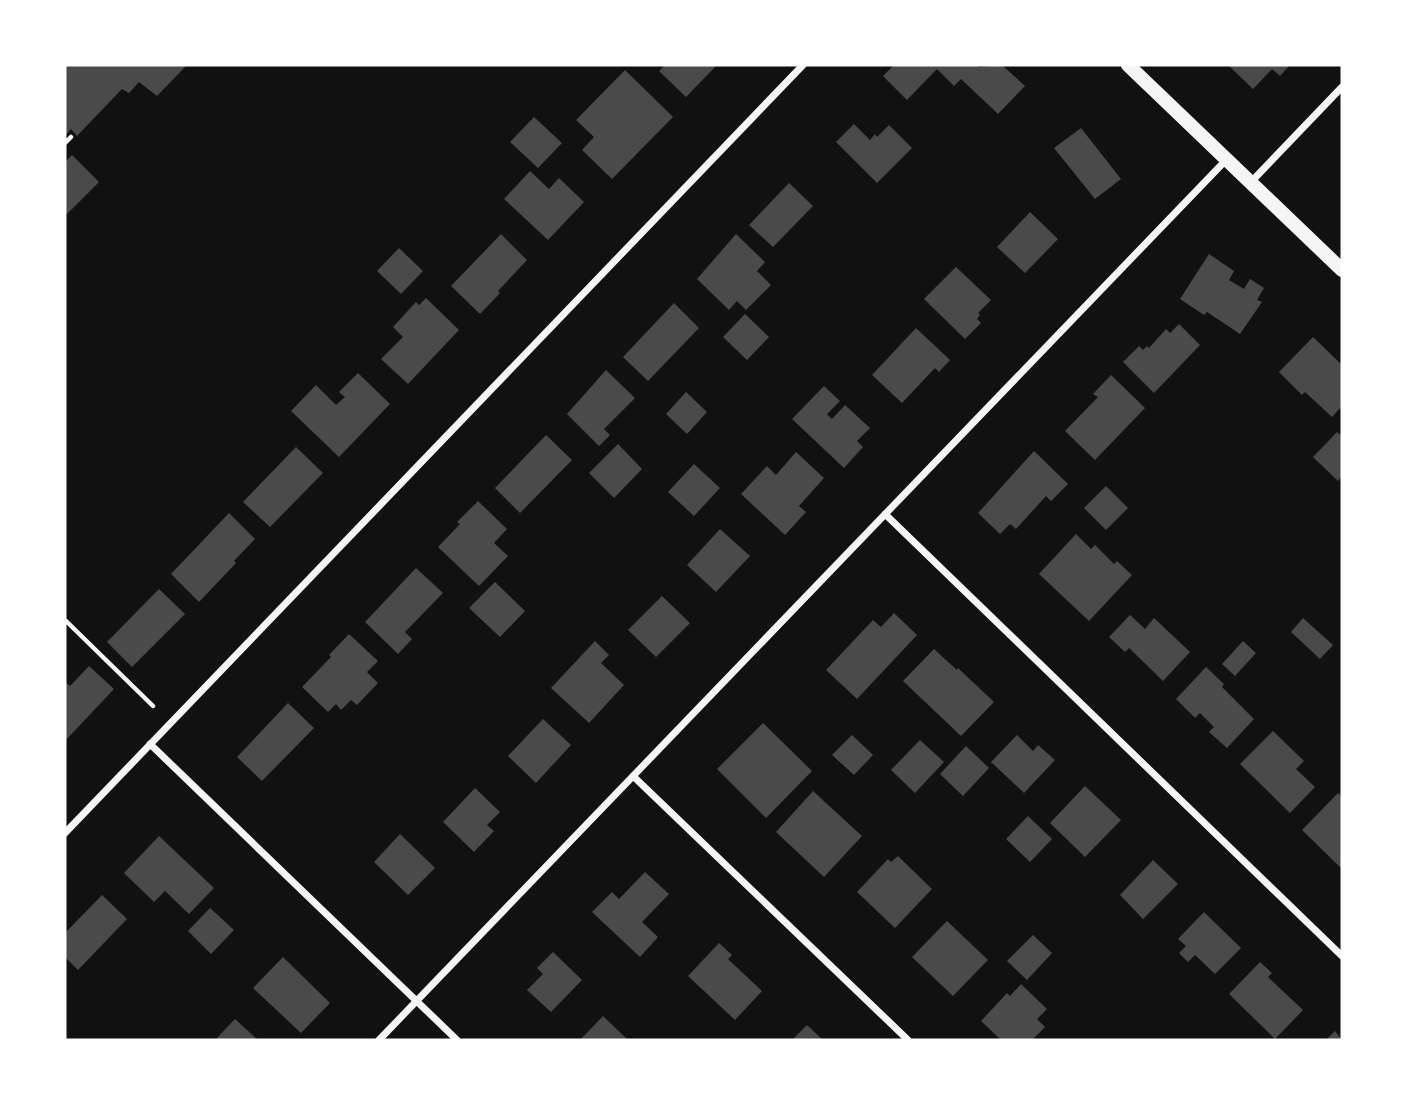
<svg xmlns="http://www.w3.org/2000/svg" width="1407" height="1105" font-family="Commissioner,sans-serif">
  <rect width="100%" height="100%" fill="#111"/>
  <!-- building -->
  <path fill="#4a4a4a" d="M65,65H187L157,96L139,82L129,93L122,89L77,136L71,129L65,136Z
    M665,65H717L686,97L659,71Z
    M894,65H978L979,67L1002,65L1025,86L998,114L961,79L954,86L937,69L907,100L883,76Z
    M1228,65H1290L1280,76L1272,69L1253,89Z
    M625,70L673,117L612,179L582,150L594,137L576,120Z
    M534,117L562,143L538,168L510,142Z
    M854,124L870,140L875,134L877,137L889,125L912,148L877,183L836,142Z
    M1081,128L1121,179L1095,199L1054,148Z
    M72,155L99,182L67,214L65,212V162Z
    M530,171L549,189L559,178L584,202L548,240L504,199Z
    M789,183L813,206L773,247L749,225Z
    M1030,212L1058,239L1025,273L997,247Z
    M501,234L527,260L498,291L500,293L480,314L451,286Z
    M736,234L765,262L757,271L771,285L746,310L737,301L729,310L697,279Z
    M399,248L423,271L401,294L377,271Z
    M1209,254L1234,271L1229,280L1244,289L1250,279L1264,288L1257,300L1262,302L1240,334L1207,312L1204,315L1180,299Z
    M956,267L991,300L978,313L980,315L977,319L981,323L965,339L924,299Z
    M426,298L459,330L408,384L381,359L403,337L393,327L416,302L419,305Z
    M674,303L699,328L648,381L623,357Z
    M745,314L769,337L747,360L723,337Z
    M1179,324L1200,345L1154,393L1123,362L1139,346L1143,350L1147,346L1149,348L1166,329L1170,333Z
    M916,328L950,360L939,372L935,368L902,403L872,375Z
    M1313,337L1342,365V406L1332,417L1305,392L1302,395L1279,372Z
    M606,370L635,398L604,429L610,435L599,446L567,414Z
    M358,373L390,404L339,457L291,411L316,385L336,405L345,397L339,392Z
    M1111,375L1145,408L1095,460L1065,431L1098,397L1093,394Z
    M824,386L840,401L827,414L832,419L845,405L870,428L857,441L863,447L844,468L792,419Z
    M686,392L707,412L687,434L666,414Z
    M1337,432L1342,436V476L1338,481L1313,457Z
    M546,435L572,460L520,513L495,488Z
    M618,444L642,469L614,498L589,473Z
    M296,447L323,473L270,527L243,502Z
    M1034,451L1068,484L1051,501L1046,496L1016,529L1010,524L1000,534L978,513Z
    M796,452L824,478L799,506L806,512L785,535L741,494L767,466L776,475Z
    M694,464L720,488L694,516L668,492Z
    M1106,486L1128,508L1106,530L1084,508Z
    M478,501L507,529L494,543L508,556L479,586L438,547L460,524L457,522Z
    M229,513L255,539L234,561L236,563L199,602L171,574Z
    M720,529L750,556L716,592L687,565Z
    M1076,534L1091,549L1095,545L1114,564L1117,561L1132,575L1089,621L1039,574Z
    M416,568L443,593L405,632L412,639L398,654L365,622Z
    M495,582L525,611L500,637L469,608Z
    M159,589L185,614L132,667L107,642Z
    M662,596L690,623L656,657L628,630Z
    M894,613L917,635L857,699L826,670L873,620L881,627Z
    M1130,615L1145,629L1154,618L1190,652L1163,681L1129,648L1125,652L1109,637Z
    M1303,618L1333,645L1320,659L1291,632Z
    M349,634L378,661L367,672L378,683L357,705L351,700L341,710L336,704L328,712L302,687L331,657L329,655Z
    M595,641L609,655L601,663L624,685L589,723L551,688Z
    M1243,641L1256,653L1235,676L1222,664Z
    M934,649L957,670L958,668L994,702L961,736L903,681Z
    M89,666L114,689L65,741V682L70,686Z
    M1206,667L1224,684L1222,687L1254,719L1227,748L1209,732L1214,727L1200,713L1195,718L1176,699Z
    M288,703L314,728L262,781L237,757Z
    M543,719L571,745L536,783L508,756Z
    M763,723L812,771L766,818L717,769Z
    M1273,731L1304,761L1296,769L1315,787L1290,813L1240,764Z
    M852,735L873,755L854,775L832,755Z
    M1017,735L1033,751L1038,745L1055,760L1024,793L991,762Z
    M920,740L944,762L915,793L891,770Z
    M966,746L989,768L963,796L940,774Z
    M1085,786L1121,820L1085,857L1050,823Z
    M475,788L500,812L487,825L494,831L474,852L443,822Z
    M813,791L862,836L824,877L776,832Z
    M1338,793L1342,797V869L1302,830Z
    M1028,816L1052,839L1030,862L1006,839Z
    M400,834L435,868L408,895L374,862Z
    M159,836L214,888L189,914L165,891L154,902L124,873Z
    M898,856L932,889L895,928L857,892L888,859L891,862Z
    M1153,860L1178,884L1143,919L1120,895Z
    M645,872L669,894L642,922L658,937L640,957L592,912L612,892L619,899Z
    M102,895L127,919L78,970L65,957V933Z
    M210,908L234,930L211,954L188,931Z
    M1204,912L1241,948L1215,974L1195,955L1188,962L1179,953L1186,946L1178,939Z
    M947,921L988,960L953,996L912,957Z
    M1033,935L1052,953L1027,980L1007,961Z
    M719,943L732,955L728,959L762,991L735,1020L688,976Z
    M553,952L582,980L551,1012L527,990L543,974L537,968Z
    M283,957L330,1003L301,1033L253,988Z
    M1260,962L1272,973L1268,977L1303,1010L1275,1039L1229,994Z
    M1021,984L1047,1009L1037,1019L1045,1027L1032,1040H1001L981,1021L1007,993L1010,996Z
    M603,1016L628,1040H580Z
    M235,1019L258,1040H215Z
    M807,1025L823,1040H792Z
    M1335,1031L1342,1040H1326Z"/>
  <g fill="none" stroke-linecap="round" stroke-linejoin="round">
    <!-- path -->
    <path stroke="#f5f5f5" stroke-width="4.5" d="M65,143L71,137
      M65,620L153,706"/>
    <!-- minor -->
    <path stroke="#f5f5f5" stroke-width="7" d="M1251,182L1342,87
      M885,514L1342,956
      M150,744L457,1040
      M633,776L908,1040
      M65,833L803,65
      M379,1040L1227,159"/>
    <!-- secondary -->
    <path stroke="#f5f5f5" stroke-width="14" d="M1128,65L1342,270"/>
  </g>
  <!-- border -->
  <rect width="1407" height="1105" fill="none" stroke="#ffffff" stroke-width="133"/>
</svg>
